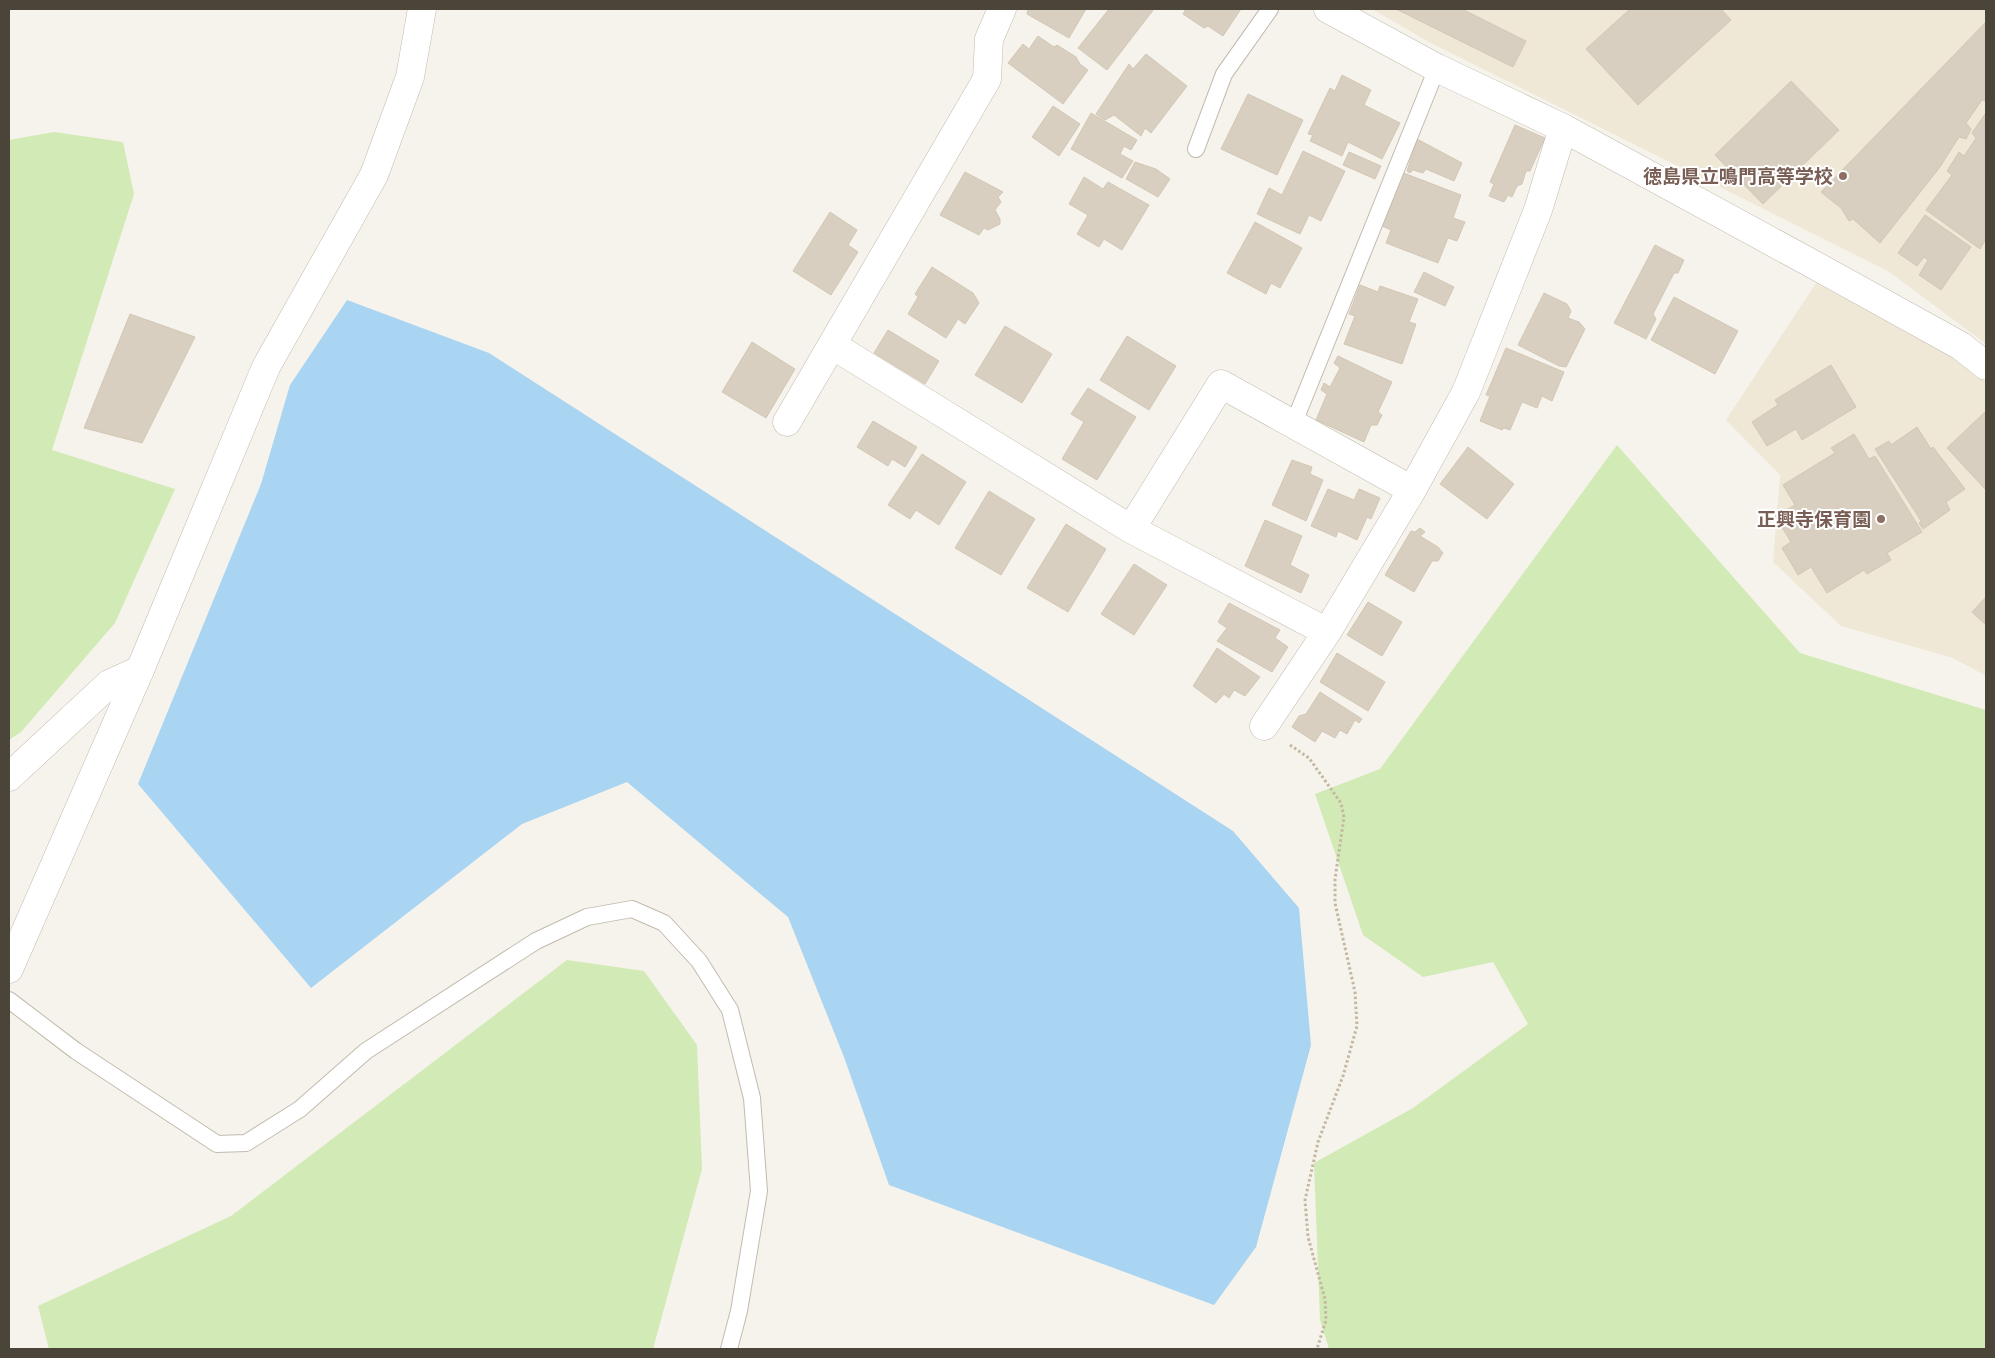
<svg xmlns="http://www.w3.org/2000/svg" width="1995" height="1358" font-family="Figtree,'Noto Sans JP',sans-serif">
  <rect width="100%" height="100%" fill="#f6f3ec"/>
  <!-- education -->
  <path fill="#efe8d6" d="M1372,9H1986V344L1888,271L1429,42Z
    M1816,283L1961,362L1986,382V676L1953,658L1841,626L1773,562L1780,475L1726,420Z"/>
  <!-- green -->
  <path fill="#d2eab5" d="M54,132L123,142L134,194L52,450L175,489L115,623L21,732L9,740V140Z
    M1617,445L1800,653L1986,710V1349H1329L1320,1320L1314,1163L1413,1108L1528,1024L1493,962L1423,977L1363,935L1315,794L1380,769Z
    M567,960L644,971L697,1045L702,1169L653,1349H49L38,1306L231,1216Z"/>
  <!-- water -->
  <path fill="#a9d4f2" d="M347,300L489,353L1233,831L1299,908L1311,1045L1256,1247L1214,1305L889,1185L844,1057L788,917L627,782L522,824L311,988L138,784L261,484L290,385Z"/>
  <!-- building -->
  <path fill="#d8cfc1" stroke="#d3c7b4" d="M1028,9H1086L1069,38L1027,14Z
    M1109,9H1154L1107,70L1078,48Z
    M1186,9H1241L1223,36L1208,26L1204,28L1183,14Z
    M1396,9H1462L1526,41L1513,67Z
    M1630,9H1721L1731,20L1638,105L1586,49Z
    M1986,22V101L1982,100L1966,123L1971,129L1966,139L1959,137L1940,167L1880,243L1853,219L1849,221L1841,208L1821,192Z
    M1038,36L1054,47L1057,45L1076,57L1080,64L1088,70L1063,104L1008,63L1023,44L1029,49Z
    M1146,54L1187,86L1151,133L1145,128L1141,136L1114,115L1105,120L1096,114L1129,64L1133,69Z
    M1342,75L1371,90L1364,105L1400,123L1382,159L1348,142L1342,156L1310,141L1313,135L1308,134L1330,88L1335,91Z
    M1791,81L1839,130L1763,204L1715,155Z
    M1248,94L1303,120L1277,175L1221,149Z
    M1053,106L1080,124L1059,156L1032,137Z
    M1091,113L1137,140L1131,150L1124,146L1120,154L1133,161L1122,178L1071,149Z
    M1985,114L1986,239L1980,249L1926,210L1952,175L1947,171L1959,152L1964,156L1976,138L1972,133Z
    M1515,125L1545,138L1530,171H1526L1522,184L1517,186L1512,197L1508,195L1504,202L1489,196L1494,184L1490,182Z
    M1417,139L1462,163L1454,181L1426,169L1423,173L1413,170L1410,173L1407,171Z
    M1303,151L1345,171L1321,221L1309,215L1300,234L1257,214L1269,188L1282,195Z
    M1349,152L1381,166L1375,179L1343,165Z
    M1135,162L1156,169L1170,179L1158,197L1126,179Z
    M965,172L1003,192L998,197L1001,202L995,210L1000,219V224L988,230L984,228L979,235L940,215Z
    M1401,172L1461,195L1453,218L1465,222L1457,241L1448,238L1438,263L1386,243L1391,230L1380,225Z
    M1084,177L1103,189L1108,182L1149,205L1122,250L1104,239L1099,247L1077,234L1088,215L1069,204Z
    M830,212L857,230L848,245L858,252L831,295L793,271Z
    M1925,215L1971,247L1941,290L1919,275L1928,260L1924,257L1917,266L1898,253Z
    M1255,222L1302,248L1280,288L1271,283L1266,294L1227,273Z
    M1655,245L1684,260L1678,273H1674L1653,314L1656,319L1646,339L1614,323Z
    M932,267L973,293L979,303L965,324L958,319L946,338L908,314L918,297L915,294Z
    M1424,272L1454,287L1445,306L1414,292Z
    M1360,285L1378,292L1380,286L1418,299L1409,322L1416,324L1402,364L1344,344L1355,316L1349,314Z
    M1544,293L1567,304L1571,311L1568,318L1579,322L1585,329L1566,367L1559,366L1518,345Z
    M1674,297L1738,331L1715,374L1651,340Z
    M130,314L195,337L142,443L84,428Z
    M1005,326L1052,354L1022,403L975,375Z
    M888,330L939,361L925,384L874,353Z
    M1127,336L1176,366L1149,410L1100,380Z
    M752,342L795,369L766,418L722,392Z
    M1506,348L1564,372L1552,401L1542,396L1537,408L1522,402L1510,430L1504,428L1502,430L1480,421L1490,396L1486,395Z
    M1338,356L1392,382L1378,412L1382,415L1377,425H1371L1364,442L1316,420L1327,394L1321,390L1324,383L1330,387L1340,368L1334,363Z
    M1831,365L1856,407L1802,440L1796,429L1767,446L1752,422L1778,405L1775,400Z
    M1088,388L1136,417L1097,480L1062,459L1084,422L1071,414Z
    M1986,411V490L1947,448Z
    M873,421L917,447L905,467L892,459L888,466L857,447Z
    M1917,427L1931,449L1933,447L1965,489L1946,502L1950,510L1923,529L1919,523L1921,521L1875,449L1889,441L1891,445Z
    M1854,434L1869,459L1875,456L1922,532L1887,553L1891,560L1867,574L1864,570L1827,593L1811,567L1798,575L1782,548L1791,542L1775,516L1795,505L1783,485L1835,453L1831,448Z
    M1468,447L1514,484L1487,519L1440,484Z
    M922,454L966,482L939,525L916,510L910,519L888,505Z
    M1292,460L1312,467L1310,474L1323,480L1306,521L1272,505Z
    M1328,489L1354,500L1359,489L1380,498L1371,519L1367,517L1357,540L1338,531L1336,537L1311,526Z
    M989,491L1035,519L1001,575L955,548Z
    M1265,520L1302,536L1290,565L1309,575L1301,593L1245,566Z
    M1066,524L1106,549L1068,612L1027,588Z
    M1420,528L1425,532L1420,536L1438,547L1443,553L1438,561H1432L1414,592L1385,575L1411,531L1415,532Z
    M1134,564L1167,585L1134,635L1101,614Z
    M1986,597V625L1972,612Z
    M1368,602L1402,622L1382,656L1347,635Z
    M1229,603L1280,630L1275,638L1288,647L1272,672L1217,641L1227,628L1218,622Z
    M1217,648L1260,677L1245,696L1234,690L1229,698L1224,694L1216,703L1193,686Z
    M1337,653L1385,682L1368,711L1320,682Z
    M1320,692L1362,719L1359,723L1355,720L1347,734L1340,730L1335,738L1322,731L1315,742L1292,727L1299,716L1306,714Z"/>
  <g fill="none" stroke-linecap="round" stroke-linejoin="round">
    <defs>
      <path id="service" d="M1196,149L1224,74L1270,9
        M1293,425L1437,68
        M9,1000L76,1051L217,1144L246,1143L300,1109L366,1051L536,941L587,917L632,909L664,923L699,961L730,1010L752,1098L759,1191L739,1311L729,1349"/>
      <path id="minor" d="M1328,9L1437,68L1563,128L1809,262L1961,346L1986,366
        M832,345L1131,529L1327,632
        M787,422L987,79L989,39L1002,9
        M1131,529L1221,384L1412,490
        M1264,726L1327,632L1412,490L1466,392L1538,210L1563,128
        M9,777L109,684L140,670"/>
      <path id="tertiary" d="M9,969L140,670L266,367L374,175L410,77L422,9"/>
    </defs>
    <!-- service casing -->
    <use href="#service" stroke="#c2bbae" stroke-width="18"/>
    <!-- minor casing -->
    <use href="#minor" stroke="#c2bbae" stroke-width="29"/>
    <!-- tertiary casing -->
    <use href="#tertiary" stroke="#c2bbae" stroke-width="29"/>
    <!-- path -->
    <path stroke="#c4b79f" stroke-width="3" stroke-dasharray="2.5 2.5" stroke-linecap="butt" d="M1290,745L1309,758L1341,803L1344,817L1335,879V903L1355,992L1357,1026L1343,1076L1318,1142L1305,1200L1308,1237L1325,1299L1326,1320L1317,1349"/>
    <!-- service -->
    <use href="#service" stroke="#fff" stroke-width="16"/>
    <!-- minor -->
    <use href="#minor" stroke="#fff" stroke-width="28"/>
    <!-- tertiary -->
    <use href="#tertiary" stroke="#fff" stroke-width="28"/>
  </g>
  <!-- markers -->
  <g fill="#8d6e63" stroke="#fff" stroke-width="2">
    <circle cx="1843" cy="176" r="5"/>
    <circle cx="1881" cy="519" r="5"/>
  </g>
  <g text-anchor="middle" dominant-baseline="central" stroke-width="4" stroke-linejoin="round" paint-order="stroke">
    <!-- education labels -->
    <g font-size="19" font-weight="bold" fill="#785e54" stroke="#fff" text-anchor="end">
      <text x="1833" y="176">徳島県立鳴門高等学校</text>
      <text x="1871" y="519">正興寺保育園</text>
    </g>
  </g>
  <!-- border -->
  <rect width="1995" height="1358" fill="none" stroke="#4b4439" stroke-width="20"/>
</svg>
